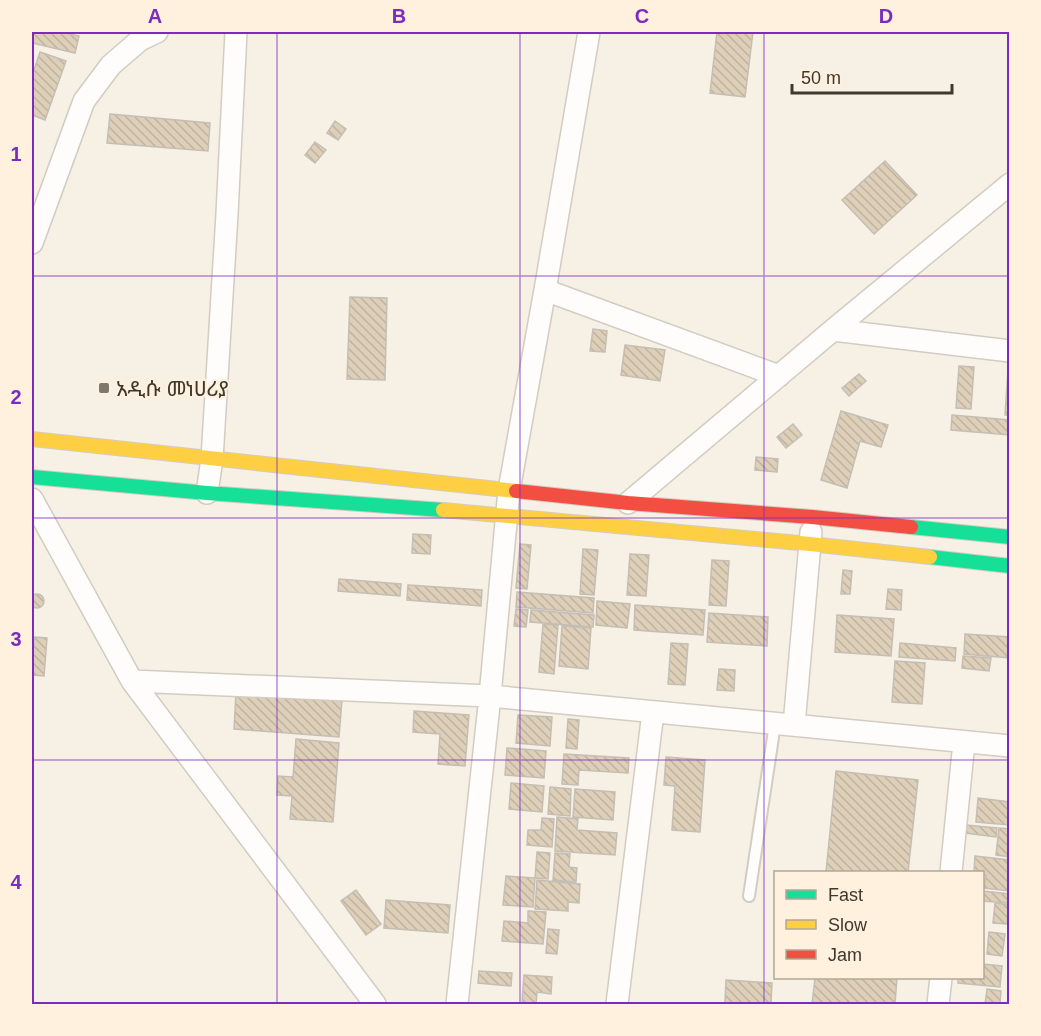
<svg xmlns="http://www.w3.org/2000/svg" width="1041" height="1036" font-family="Arial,'Noto Sans Ethiopic',sans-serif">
  <defs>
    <pattern id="building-back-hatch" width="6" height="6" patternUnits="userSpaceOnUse" patternTransform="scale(1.5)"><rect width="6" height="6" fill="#ded0b8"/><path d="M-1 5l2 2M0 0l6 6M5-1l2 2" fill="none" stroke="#c0b39e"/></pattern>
  </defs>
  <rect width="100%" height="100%" fill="#f7f0e5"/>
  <!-- building -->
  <path fill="url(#building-back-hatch)" stroke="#c4beb5" stroke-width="1.5" d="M32,32H61L79,36L75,53L32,43Z
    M717,32H753L745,97L710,93Z
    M40,52L66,61L45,120L32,115V76Z
    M110,114L210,123L208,151L107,143Z
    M335,121L346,129L338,140L327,133Z
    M315,142L326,150L315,163L305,155Z
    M885,161L917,195L874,234L842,200Z
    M350,297L387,298L385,380L347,379Z
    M593,329L607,331L605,352L590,351Z
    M625,345L665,350L660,381L621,375Z
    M959,366L974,367L971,409L956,408Z
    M1008,370H1010V416L1005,415Z
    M859,374L866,381L849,396L842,388Z
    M841,411L888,425L881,447L860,441L847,488L821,480Z
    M952,415L1010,420V435L951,430Z
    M793,424L802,435L786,448L777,437Z
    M756,457L778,459L777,472L755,470Z
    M413,534L431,535L430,554L412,553Z
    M520,544L531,545L527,589L516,588Z
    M583,549L598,550L594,595L580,594Z
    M630,554L649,555L646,596L627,595Z
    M712,560L729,561L726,606L709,605Z
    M843,570L852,571L850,594H841Z
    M339,579L401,584L400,596L338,591Z
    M408,585L482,590L481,606L407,600Z
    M888,589L902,590L901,610L886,609Z
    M517,592L594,598L593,613L516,607Z
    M30 601a7 7 0 1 1 14 0a7 7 0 1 1-14 0Z
    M597,601L630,604L627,628L596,625Z
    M635,605L705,610L703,635L634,630Z
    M516,609L528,610L526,627L514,626Z
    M531,610L594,615L593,627L530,622Z
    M709,613L768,617L767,646L707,642Z
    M837,615L894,619L891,656L835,652Z
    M543,624L558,625L554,674L539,672Z
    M562,626L591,628L588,669L559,666Z
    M965,634L1010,637V658L964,654Z
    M34,637L47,638L44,676L32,675Z
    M671,643L688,644L685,685L668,684Z
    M900,643L956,648L955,661L899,657Z
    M963,656L991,658L989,671L962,668Z
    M895,661L925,663L922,704L892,702Z
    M719,669L735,670L734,691L717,690Z
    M236,692L342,700L339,737L234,729Z
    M414,711L469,715L465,766L438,764L440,734L413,732Z
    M518,715L552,717L550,746L516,743Z
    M568,719L579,720L577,749L566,748Z
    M296,739L339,743L333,822L290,819L292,796L277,795L278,776L293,777Z
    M507,748L546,751L544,778L505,775Z
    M564,754L629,758L628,773L579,770L578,785L562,784Z
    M666,757L705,760L700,832L672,830L675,786L664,785Z
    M836,771L918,780L908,872H826Z
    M511,783L544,786L542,812L509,809Z
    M550,787L571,789L570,816L548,814Z
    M575,789L615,792L613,820L573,817Z
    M978,798L1010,802V825L976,822Z
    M557,817L578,819L577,830L617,833L615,855L555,851Z
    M542,818L554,819L552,847L527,845L528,830H541Z
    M966,825L997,828L996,837L965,833Z
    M999,828L1010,829V857L996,855Z
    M537,852L550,853L548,879L535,878Z
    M555,853L570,854L569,867L577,868L576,882L553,880Z
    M975,856L1010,860V891L984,888L986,875H982V872H974Z
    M506,876L535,878L533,907L503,905Z
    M537,880L580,884L579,903L568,902V911L535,909Z
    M356,890L381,924L366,935L341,901Z
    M982,891L1010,894L1009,903L982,901Z
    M386,900L450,905L448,933L384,928Z
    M995,903L1009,905L1007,924L993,923Z
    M528,911L546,912L543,944L502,941L504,921L528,923Z
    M548,929L559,930L557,954L546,953Z
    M989,932L1005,934L1002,956L987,954Z
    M982,964L1002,966L1000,987L958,983V978H982Z
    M479,971L512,973L511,986L478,983Z
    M524,975L552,977L551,994L537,992L536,1004H522Z
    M815,978H897L895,1004H812Z
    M726,980L772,983L771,1004L725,1003Z
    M987,989L1001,991L1000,1004H985Z"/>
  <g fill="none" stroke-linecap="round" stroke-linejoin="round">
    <defs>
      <path id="lane" d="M749,896L775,724"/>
      <path id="street" d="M32,243L84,101L111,65L140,40L157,32
        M545,290L779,376
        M833,330L1010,351
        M207,493L212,459L227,214L236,32
        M32,499L132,681L375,1004
        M628,503L833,330L1010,184
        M132,681L490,696L1010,746
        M794,725L811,532
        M951,872L964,742
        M457,1004L490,696L509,490L545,290L589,32
        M617,1004L653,712
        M938,1004L941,978"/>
      <path id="fast" d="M32,477L207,493L443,510
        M911,527L1010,537
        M930,557L1010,566"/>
      <path id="slow" d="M32,439L516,491
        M443,510L810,544L930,557"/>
      <path id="jam" d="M516,491L628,503L812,517L911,527"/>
    </defs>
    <!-- lane casing -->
    <use href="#lane" stroke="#d2ccc2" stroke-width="14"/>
    <!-- street casing -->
    <use href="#street" stroke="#d2ccc2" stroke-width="24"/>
    <!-- fast casing -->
    <use href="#fast" stroke="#d2ccc2" stroke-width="16"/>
    <!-- slow casing -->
    <use href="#slow" stroke="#d2ccc2" stroke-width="16"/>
    <!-- jam casing -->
    <use href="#jam" stroke="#d2ccc2" stroke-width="16"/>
    <!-- lane -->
    <use href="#lane" stroke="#fefdfb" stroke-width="10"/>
    <!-- street -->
    <use href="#street" stroke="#fefdfb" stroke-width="21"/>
    <!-- fast -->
    <use href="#fast" stroke="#16e098" stroke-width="14"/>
    <!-- slow -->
    <use href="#slow" stroke="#ffcf43" stroke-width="14"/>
    <!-- jam -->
    <use href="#jam" stroke="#f24e42" stroke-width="14"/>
  </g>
  <!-- grid -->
  <path fill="none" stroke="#7b2cbf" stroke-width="1.5" stroke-opacity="0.55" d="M277,32V1004M520,32V1004M764,32V1004M32,276H1010M32,518H1010M32,760H1010"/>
  <!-- markers -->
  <rect fill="#7f786e" stroke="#fff1dd" stroke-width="2" x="98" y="382" width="12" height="12" rx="3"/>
  <g text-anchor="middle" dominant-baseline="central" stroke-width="4.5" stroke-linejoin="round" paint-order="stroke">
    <!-- poi labels -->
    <g font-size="21" fill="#3f382e" stroke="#fff1dd" text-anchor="start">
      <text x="116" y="388">አዲሱ መነሀሪያ</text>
    </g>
  </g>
  <!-- border -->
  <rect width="1041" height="1036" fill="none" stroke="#fff1dd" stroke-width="66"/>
  <!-- legend -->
  <rect x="774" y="871" width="210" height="108" fill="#fff1dd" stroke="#b2a797" stroke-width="1.5"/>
  <rect x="786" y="890" width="30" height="9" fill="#16e098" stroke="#b2a797" stroke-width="1.5"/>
  <text x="828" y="901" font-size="18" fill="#3f382e">Fast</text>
  <rect x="786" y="920" width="30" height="9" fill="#ffcf43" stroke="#b2a797" stroke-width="1.5"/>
  <text x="828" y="931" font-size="18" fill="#3f382e">Slow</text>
  <rect x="786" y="950" width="30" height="9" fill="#f24e42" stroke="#b2a797" stroke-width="1.5"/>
  <text x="828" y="961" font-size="18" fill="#3f382e">Jam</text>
  <!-- scale -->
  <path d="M792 84v9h160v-9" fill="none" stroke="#3f382e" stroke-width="3"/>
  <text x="801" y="84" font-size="18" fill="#3f382e" stroke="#fff1dd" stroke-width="4.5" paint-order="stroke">50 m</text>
  <rect x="33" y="33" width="975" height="970" fill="none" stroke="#7b2cbf" stroke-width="2"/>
  <g font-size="20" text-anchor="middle" font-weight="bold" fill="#7b2cbf">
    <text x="155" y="23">A</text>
    <text x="399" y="23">B</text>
    <text x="642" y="23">C</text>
    <text x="886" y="23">D</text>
    <text x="16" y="161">1</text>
    <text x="16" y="404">2</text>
    <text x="16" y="646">3</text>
    <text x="16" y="889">4</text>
  </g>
</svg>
